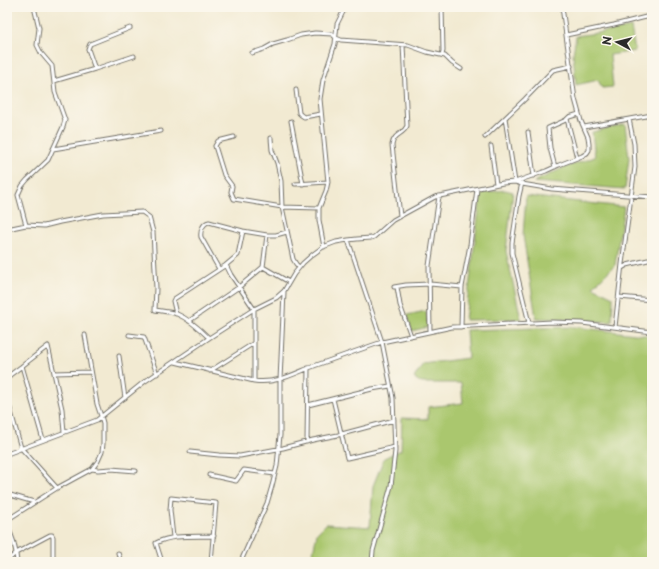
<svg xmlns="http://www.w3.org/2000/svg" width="659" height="569" font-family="'Playpen Sans',sans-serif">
  <rect width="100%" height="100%" fill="#fbf7ec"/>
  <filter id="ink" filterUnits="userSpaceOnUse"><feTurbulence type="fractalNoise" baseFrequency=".025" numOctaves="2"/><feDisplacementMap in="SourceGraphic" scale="8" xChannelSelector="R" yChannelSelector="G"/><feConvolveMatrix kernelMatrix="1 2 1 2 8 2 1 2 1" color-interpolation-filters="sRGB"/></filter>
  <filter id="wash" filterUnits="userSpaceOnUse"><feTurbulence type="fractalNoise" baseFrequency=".012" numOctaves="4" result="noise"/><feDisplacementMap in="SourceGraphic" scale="16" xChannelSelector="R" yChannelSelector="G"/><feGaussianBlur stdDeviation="0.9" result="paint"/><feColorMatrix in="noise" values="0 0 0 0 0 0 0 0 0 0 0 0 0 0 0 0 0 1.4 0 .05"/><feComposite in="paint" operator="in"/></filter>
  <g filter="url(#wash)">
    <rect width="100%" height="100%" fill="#f2ead2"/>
    <!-- green -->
    <path fill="#aac76e" stroke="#6a794c" d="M631,27L635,51L610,55L613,87L602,88L598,80L576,85L573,54L576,36L611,31Z
      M625,124L629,158L625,189L534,182L563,168L595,157L592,132Z
      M505,190L513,192L506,251L521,319L465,320L481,193Z
      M526,196L624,207L615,265L593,287L613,297L612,322L536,318L523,235Z
      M426,311L428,327L412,331L407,315Z
      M575,327L652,336V562H311L317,533L326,524L370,527L373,486L384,458L401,450L402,418L428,419V407L463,403L461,383H422L414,378L423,364L468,358L466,330Z"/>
  </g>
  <g filter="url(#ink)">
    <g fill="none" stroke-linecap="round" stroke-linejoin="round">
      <defs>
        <path id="minor" d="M566,35L614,25L646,17L652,19
          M252,53L264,49L273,44L287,40L301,35L315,33L332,34L336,38L341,40L408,45L427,52L445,56L452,63L461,69
          M442,55L443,51L442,7
          M95,69L88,49L90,44L130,28
          M54,81L95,69L134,56
          M296,90L299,113L301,115L304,117L321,114
          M505,118L515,182L522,184L552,189L652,197
          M567,119L577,158
          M291,121L303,184
          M584,127L652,115
          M528,132L534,176
          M234,137L218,141L215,146L224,175L232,186L231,192L234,199L282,207L319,208
          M485,137L525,99L553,70L571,66
          M271,138L272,150L277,163L281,181L282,207L288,235L293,259L296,264L299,267
          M491,146L496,184
          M53,149L161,131
          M555,167L550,148L548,128L566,120L569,117L579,114
          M522,183L519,196L512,243V253L529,323
          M295,184L328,182
          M400,216L392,145C394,133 403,135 407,126L403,45
          M26,225L44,226L60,222L103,214L142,212L149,217L153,232L156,288L155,310C162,311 171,312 177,314C189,319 200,329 209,338
          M7,229L26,225L18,195L22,186L27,180L48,160L63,127L65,120L55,92L52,66L41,53L37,45L39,28L34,7
          M348,240L382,342L452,327L552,322L582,323L652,332
          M324,247L319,220V208L326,191L328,182L320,99L323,80L335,44L337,24L343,12V7
          M226,265L238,255L243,231
          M263,267L267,235
          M622,268L627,265L652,259
          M219,269L201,237C200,231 203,223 209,222L243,231L267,235H276L287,232
          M394,287L406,285L430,284L462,287
          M397,287L400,305L411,336
          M619,297L652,300
          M176,314L173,301L174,299L226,265L231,275L254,309V381
          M189,321L239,287L263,267L289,282
          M461,327L462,287L470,245L477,189
          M615,327L622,264L635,167L634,144L629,119
          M430,331L429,266L439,196
          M129,335L144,337L157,374
          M119,356L125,398
          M175,362L254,381C277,384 293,374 314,366C336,358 359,350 382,342L393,398L395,451L391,486L373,551L372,562
          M22,366L43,440
          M210,371L254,343
          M54,373L91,372
          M7,379L10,375L22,366L48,346L62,409L64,432
          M7,398L21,448L57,488
          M333,399L347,458L395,447
          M308,405L372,389L390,386
          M307,442L308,368
          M190,452L219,455L240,456L283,448L313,440L338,435L394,420
          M7,454L97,420L144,382L209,338L254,309L276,298L284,291L294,274L303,263L312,255L323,247L336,242L348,240L357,239L371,238L374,237L393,220L435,197L503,183L515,182L546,171L559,165L582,156L587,153L589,150V144L588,137L581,121L575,99L562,7
          M92,469L98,470L111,469L136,471
          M209,475L236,481L244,470L275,474
          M7,494L34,502
          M7,520L57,488L92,469L98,461L102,452L103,444V423L101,416L97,404L85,335
          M7,527C14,537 16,549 17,562
          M173,537L170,510L171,498L216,503L211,562
          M118,553L121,562
          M7,561L16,553L50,535H52L53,537V562
          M162,562L156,543C173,534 195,537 214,536
          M239,562L241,561L267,503L272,486L277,466L280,435V380L284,292"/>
      </defs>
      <!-- minor casing -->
      <use href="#minor" stroke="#716e65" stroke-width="5"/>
      <!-- minor -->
      <use href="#minor" stroke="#fff" stroke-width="3"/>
    </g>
  </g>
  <!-- margin -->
  <rect width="659" height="569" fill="none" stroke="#fbf7ec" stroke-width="24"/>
  <!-- north arrow -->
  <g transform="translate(617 42) rotate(277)" stroke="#fbf7ec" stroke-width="3" paint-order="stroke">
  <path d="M0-3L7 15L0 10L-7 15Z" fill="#2b2b2b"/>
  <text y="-6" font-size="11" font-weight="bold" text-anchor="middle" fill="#2b2b2b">N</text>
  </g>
</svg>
